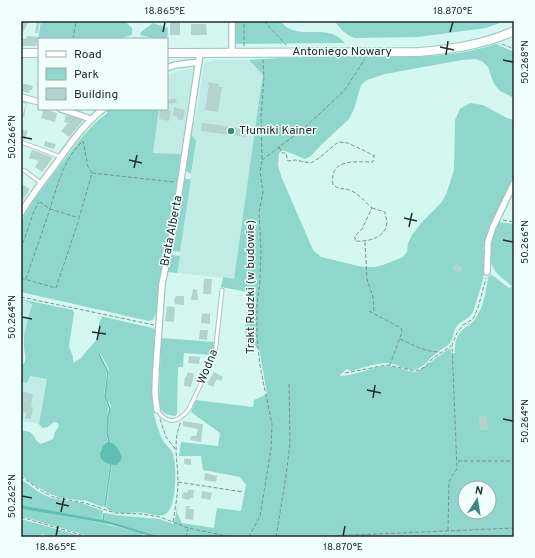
<svg xmlns="http://www.w3.org/2000/svg" width="535" height="558" font-family="Overpass,sans-serif">
  <rect width="100%" height="100%" fill="#d4f7f1"/>
  <!-- built -->
  <path fill="#c0ece5" d="M213,60H249L263,75L234,279L177,273L196,141L191,134L193,121H195L204,63Z
    M194,68L181,154L153,153L159,109H167V75L179,71Z
    M21,299L32,304L24,338L21,337Z
    M30,376L47,379L39,424L21,421V382Z"/>
  <!-- green -->
  <path fill="#8fd7cc" fill-rule="evenodd" d="M41,21H125L132,28V35L118,39H39V46H37Z
    M235,21H280C295,39 314,28 332,34C338,36 341,39 345,43L234,44Z
    M335,21H334H505L486,28L418,37L355,38C347,36 339,28 335,21Z
    M153,23L168,28L167,45V39H157L140,35L141,32Z
    M496,44L514,52V98L500,91L494,84L488,67L483,62L475,59L462,60L385,74L367,80L361,85L354,109L349,119L320,146L311,156L305,159L283,150L279,153L278,165L281,176L313,250L321,257L363,267H374L383,265L403,257L407,252L408,243L412,235L421,223L442,202L447,192L454,170L455,120L460,109L470,103L483,105L507,118L514,120V178L490,227L489,234L483,249L486,252C487,272 479,293 473,312C469,319 462,320 457,326C453,331 454,340 448,345C445,348 441,349 438,352C430,357 426,366 417,369C408,372 398,365 390,363C379,362 361,368 351,371L347,369L341,374L340,376C356,376 371,367 386,366C397,365 406,372 417,372L450,348L451,353H455C454,343 457,334 465,328C468,325 473,323 475,319C484,307 486,291 488,277L492,275L509,288L512,287C507,281 497,275 494,269C485,254 493,236 499,222L514,224V537H161L104,521L105,513L115,515L159,519L174,524L178,503L177,513L182,523L214,528L217,508L241,511L246,485L240,477L203,470L201,456H179L181,442L218,446L220,433L191,412L196,400L253,407L254,400L267,394L259,348H248L245,334L248,292L221,287L223,277L234,279L262,80L263,75L249,60C286,57 323,57 361,57C410,57 449,59 496,44ZM465,488H489V512H465Z
    M112,109H159L153,153L181,154L157,311L153,320L149,321L21,292V221L35,198L81,138L95,123Z
    M191,134L196,141L191,174L186,171V168Z
    M184,179H191L180,252L173,251L172,247Z
    M172,255L180,256L177,273L167,272L170,259Z
    M21,299L73,310L74,313L69,346L73,357V363L81,358L97,339L99,333V323L102,317L100,316L153,328L155,330L153,409C154,417 160,436 164,442C167,446 171,449 173,454C177,465 177,511 164,515C158,517 151,514 145,513C133,511 117,517 106,508L112,465L120,462C120,445 111,447 108,435C108,432 108,417 109,414C109,412 111,410 111,408C112,403 107,402 106,397C104,389 109,381 109,373C109,366 103,359 100,353L99,355L107,371L104,395L108,407L106,434L108,441L105,443L100,451L106,463L110,464L104,506L102,507L87,501L62,498L50,494L32,484L21,474V430C24,431 29,431 31,433C36,437 35,441 41,444L53,439L55,432L59,426L58,423L54,422L48,427L42,428L39,424L47,379L30,376L27,383L21,382V366C29,360 24,354 24,346C23,332 29,317 32,304Z
    M161,338L215,342L213,355L184,353L183,367H178L177,414L175,416C166,415 163,413 159,406Z
    M21,479L40,493L51,498L82,503L103,511L102,521L21,505Z
    M21,509L88,520L143,533L142,537H92L21,516Z
    M21,519L85,537H51L41,534V537H21Z"/>
  <!-- water -->
  <path fill="#5ebfb2" d="M109,441L116,446L122,457L120,462L116,465C106,465 96,459 102,448C104,444 105,443 109,441Z
    M21,505L107,521L161,537H153L113,525L88,520L21,509Z"/>
  <g fill="none" stroke-linecap="round" stroke-linejoin="round">
    <!-- stream -->
    <path stroke="#5ebfb2" stroke-width="1.5" d="M99,354L108,372L105,396L110,409L108,416L107,433L109,441
      M105,506L111,464
      M103,522L104,514"/>
  </g>
  <!-- building -->
  <path fill="#b1d4ce" d="M21,21H29L23,32L21,31Z
    M37,21H40L38,33H35Z
    M170,21H180V35H170Z
    M191,24H206L207,35H191Z
    M28,36L38,37L36,46H21V39H25Z
    M208,82L219,84V87H222L218,112L205,110L209,85H208Z
    M21,83L33,86L32,90H30L29,93L21,91L22,88L21,87Z
    M175,98L177,102L176,103L167,104V100Z
    M21,99L27,102L24,117L22,116L26,104L21,102Z
    M174,107L185,110L183,120L177,119L178,117L173,116Z
    M44,109L57,113L55,122L41,118Z
    M160,109H166L165,110L171,111L169,121L159,119Z
    M66,115L82,120V122L69,137L61,131L68,123L64,122Z
    M202,123L248,129L246,137L201,131Z
    M21,129L28,131L25,139L21,138Z
    M45,141L56,144L54,149L44,146Z
    M32,150L52,157V159L42,172L35,167L39,161L29,158Z
    M22,184L30,189L21,203V186Z
    M456,264L462,267L460,273L453,270Z
    M204,279H212L211,294H203Z
    M193,289L197,290L198,300H191Z
    M176,296H184V305L175,304L174,300Z
    M167,306L175,307L174,322L165,321Z
    M202,313L210,314V324L201,323Z
    M200,330H208L207,340L199,339Z
    M189,356L200,357L199,364L188,363Z
    M188,372L194,374L191,387L184,386L185,377H186Z
    M214,372L223,377L221,381L217,379L213,387L207,384Z
    M21,391L33,394L31,407H33L31,419L25,418L26,413L21,412Z
    M479,416H487L488,430H480Z
    M183,421L203,424L201,442L190,440L191,436H196L198,429L183,426Z
    M184,459H191V465L184,464Z
    M205,473L217,476L216,482L204,480Z
    M188,490H194L193,498H190L189,500L182,498L183,492L187,493Z
    M202,491L212,493L210,500L201,498Z
    M186,506H190L189,509H194L193,520L185,519Z"/>
  <g fill="none" stroke-linecap="round" stroke-linejoin="round">
    <defs>
      <path id="lane" d="M21,142L61,157
        M21,170L25,171L41,183
        M157,410C168,426 179,422 189,409L215,354L222,290"/>
      <path id="street" d="M232,21V52
        M167,68L175,65L199,62
        M21,97L39,102
        M61,109L91,119
        M21,213C31,196 43,181 55,165C69,145 84,124 103,109
        M487,272L488,242L493,227L514,183
        M157,410L155,393L156,368L162,284L174,226L200,53"/>
      <path id="secondary" d="M21,53H39
        M167,53L419,52C452,49 483,45 514,31"/>
    </defs>
    <!-- lane casing -->
    <use href="#lane" stroke="#a3c5bf" stroke-width="5"/>
    <!-- street casing -->
    <use href="#street" stroke="#a3c5bf" stroke-width="8"/>
    <!-- secondary casing -->
    <use href="#secondary" stroke="#a3c5bf" stroke-width="10"/>
    <!-- path -->
    <path stroke="#7b9490" stroke-width="1" stroke-dasharray="4 2" stroke-linecap="butt" d="M264,21L286,45
      M73,39L76,21
      M502,44L514,49
      M244,46V21
      M107,112L112,109
      M279,147L282,153H286L288,161L295,160L311,163L319,158L338,142L348,143L375,156
      M262,160L303,129L344,91L365,59
      M92,173L174,182
      M372,208L385,212C385,215 386,218 387,221C387,238 368,242 355,241V236L362,229L372,208C365,202 360,195 352,191C345,188 340,190 333,185C329,158 354,162 373,162L374,156
      M503,220L514,222
      M365,242L367,279L373,297L374,313
      M21,249L34,211L39,202
      M21,278L56,288L79,219
      M26,279L48,215C56,190 63,159 83,141L88,167L92,173L79,218L50,209L37,200
      M21,297L154,325
      M369,311L401,328L402,332L390,365
      M400,339C413,345 425,352 440,352
      M345,373L387,365L416,371L425,367L432,359L451,346
      M160,419L166,437L176,450
      M458,461H514
      M21,476L40,490L53,497L85,503L115,513L142,514L160,517L188,528L231,537
      M178,482L243,492
      M21,517L88,537
      M173,522C175,508 178,495 178,481C178,462 172,441 181,422
      M448,530L449,482L452,476L457,469L452,345L457,333L463,325L473,319L478,308L486,278
      M186,537L188,529
      M249,537L260,516L271,449L272,424L260,366L257,337V304L260,281L261,250L259,213L263,192L260,172L262,160L261,116L264,78L263,60
      M276,537L286,476L290,443L289,383
      M307,537L514,528"/>
    <!-- lane -->
    <use href="#lane" stroke="#fff" stroke-width="3"/>
    <!-- street -->
    <use href="#street" stroke="#fff" stroke-width="5.5"/>
    <!-- secondary -->
    <use href="#secondary" stroke="#fff" stroke-width="8"/>
  </g>
  <!-- ticks -->
  <path fill="none" stroke="#202e2c" stroke-width="1.5" d="M163,32L165,22M450,32L453,22M440,47L454,50M446,55L448,41M503,60L513,62M22,137L32,139M129,160L142,163M134,168L137,155M404,218L417,221M409,227L412,213M503,240L513,242M22,317L32,319M92,332L106,334M97,340L100,326M367,390L381,393M373,398L375,385M503,419L513,421M22,496L32,498M56,503L69,506M61,512L64,498M56,536L58,526M343,536L345,526"/>
  <!-- markers -->
  <circle fill="#40867d" stroke="#f1fffc" stroke-width="1.5" cx="231" cy="131" r="4"/>
  <g text-anchor="middle" dominant-baseline="central" stroke-width="3" stroke-linejoin="round" paint-order="stroke">
    <!-- street labels -->
    <g font-size="12" fill="#202e2c" stroke="#f1fffc">
      <text x="342" y="52">Antoniego Nowary</text>
      <text transform="translate(172 231) rotate(-79)">Brata Alberta</text>
      <text transform="translate(251 287) rotate(-90)">Trakt Rudzki (w budowie)</text>
      <text transform="translate(208 367) rotate(-68)">Wodna</text>
    </g>
    <!-- poi labels -->
    <g font-size="12" fill="#202e2c" stroke="#f1fffc" text-anchor="start">
      <text x="239" y="131">Tłumiki Kainer</text>
    </g>
  </g>
  <!-- border -->
  <rect width="535" height="558" fill="none" stroke="#f1fffc" stroke-width="44"/>
  <!-- legend -->
  <rect x="38" y="38" width="130" height="72" fill="#f1fffc" stroke="#9daba9"/>
  <rect x="46" y="51" width="20" height="6" fill="#ffffff" stroke="#9daba9"/>
  <text x="74" y="58" font-size="12" fill="#202e2c">Road</text>
  <rect x="46" y="68" width="20" height="12" fill="#8fd7cc" stroke="#9daba9"/>
  <text x="74" y="78" font-size="12" fill="#202e2c">Park</text>
  <rect x="46" y="88" width="20" height="12" fill="#b1d4ce" stroke="#9daba9"/>
  <text x="74" y="98" font-size="12" fill="#202e2c">Building</text>
  <!-- north arrow -->
  <g transform="translate(477 500) rotate(12)"><circle r="19" fill="#f1fffc" stroke="#9daba9"/>
  <path d="M0-3L7 15L0 10L-7 15Z" fill="#40867d"/>
  <text y="-6" font-size="11" font-weight="bold" text-anchor="middle" fill="#202e2c">N</text>
  </g>
  <rect x="22" y="22" width="491" height="514" fill="none" stroke="#202e2c" stroke-width="1.5"/>
  <g font-size="10" text-anchor="middle" fill="#202e2c">
    <text x="165" y="14">18.865°E</text>
    <text x="453" y="14">18.870°E</text>
    <text transform="translate(524 62) rotate(-90)" y="4">50.268°N</text>
    <text transform="translate(11 137) rotate(-90)" y="4">50.266°N</text>
    <text transform="translate(524 242) rotate(-90)" y="4">50.266°N</text>
    <text transform="translate(11 317) rotate(-90)" y="4">50.264°N</text>
    <text transform="translate(524 421) rotate(-90)" y="4">50.264°N</text>
    <text transform="translate(11 496) rotate(-90)" y="4">50.262°N</text>
    <text x="56" y="550">18.865°E</text>
    <text x="343" y="550">18.870°E</text>
  </g>
</svg>
